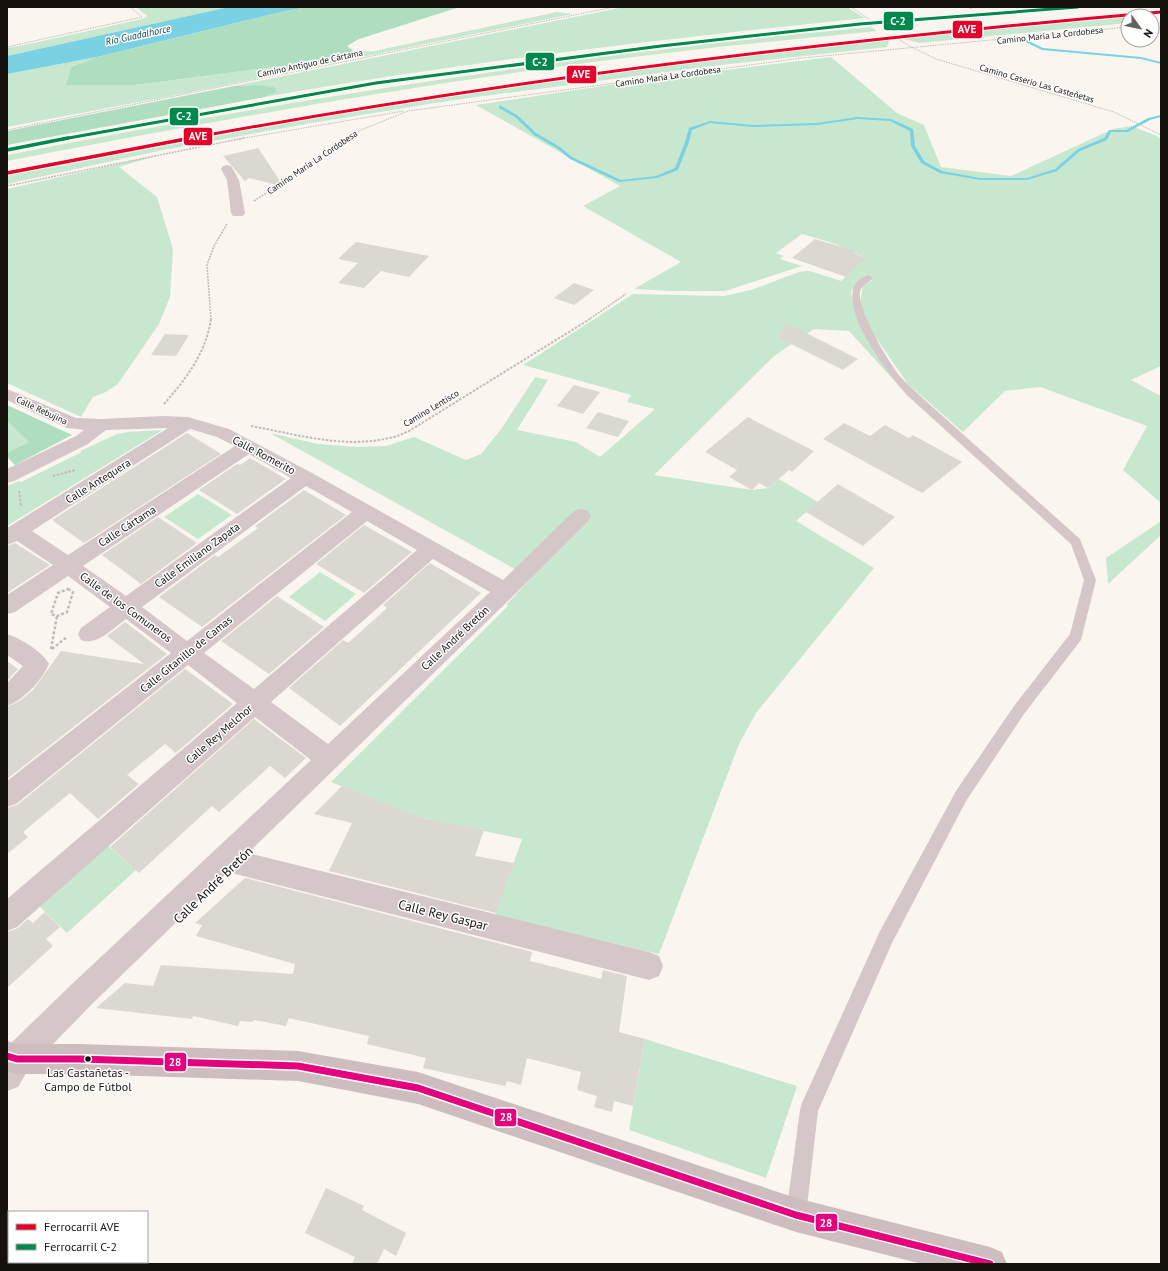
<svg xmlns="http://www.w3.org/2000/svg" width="1168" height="1271" font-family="'PT Sans',sans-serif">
  <rect width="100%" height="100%" fill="#faf6ef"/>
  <!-- green -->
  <path fill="#c7e8cf" d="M136,7H229L7,56V48L29,44L142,19L147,16Z
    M624,7H847L865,18C664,39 463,62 265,97L277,92L259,85L234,86Z
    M557,12L573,14L171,96L7,127V74L97,57L71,67L66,85H135L282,66L355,52L374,51Z
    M1128,17V23L919,43L900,38Z
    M871,27L877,31C815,37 754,43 692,50C462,76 234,117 7,161V155C293,99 581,54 871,27Z
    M890,39L887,47L712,66L454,100L312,123L163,150L7,184V175C299,116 594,72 890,39Z
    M831,57L897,113L924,125L941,167L1011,176L1113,129L1131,126L1157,136L1161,139V366L1131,380L1161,396V503L1123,470L1147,426L1040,387L1005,391L963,432L908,384L870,329L861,311V296L863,286L873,280L870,276L859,282L851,291C853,327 882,359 901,388L849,331L814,329L774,356L654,475L752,490L768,488L779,479L818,502L796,521L874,568L756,713L739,744L659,954L495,915L522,839L423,818L331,782L508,606L507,604L531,578L270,433L318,444L358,447L386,446L414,437L466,460L481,454L502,428L535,377L548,380L517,430L576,442L600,457L655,409L627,402L631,395L523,365L633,294L724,296L751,290L799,272L810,271L841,281L866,258L836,244L802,234L776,253L784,256L780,259L802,266L725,291H672L634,289L681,262L583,206L620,186L476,105L636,81Z
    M162,154L119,167L157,197L173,249L170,297L159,324L118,384L104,393L93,397L81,417L7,383V189Z
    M7,421L30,442L7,453Z
    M161,430V431L7,526V486L19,481L21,482L82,452L80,451L117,434L128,432Z
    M198,494L232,515L198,539L164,517Z
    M1161,521V535L1108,584L1106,558Z
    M320,572L356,594L325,621L289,597Z
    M106,844L136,870L67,933L37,904Z
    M645,1039L797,1086L766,1178L629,1130Z"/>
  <!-- forest -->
  <path fill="#afdebf" d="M309,7H460L359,39L347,46L355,52L282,66L135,85H66L71,67L97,57L285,11Z
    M259,85L274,87L277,92L265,97L7,145V131L234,86Z
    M7,405L72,435L15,465L7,457V453L29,442L7,421Z"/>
  <!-- water -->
  <path fill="#7ad1e3" d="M229,7H309L285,11L97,57L7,74V56Z"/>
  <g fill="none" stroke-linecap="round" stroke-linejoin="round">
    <!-- stream -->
    <path fill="#7ad1e3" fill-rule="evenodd" d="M968,7H971L972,8L971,9Z
      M1021,38H1023L1043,48L1141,57L1161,62V64L1141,59L1042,50L1021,40Z
      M499,106H501L517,115L536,133L560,147L572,157L621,180L656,176L675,168L685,142L689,128L710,121L753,125L817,123L858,117L891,119L913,129L915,146L924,161L942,171L980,178H1027L1055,169L1078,149L1104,138L1109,130H1126L1148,118L1161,115V117L1150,120L1128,132H1111L1107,140L1080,151L1057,171L1027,180H980L940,173L921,163L911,146L910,131L890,121L858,119L817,125L753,127L710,123L692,130L689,142L678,170L657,178L619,182L570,159L558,149L534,135L515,117L499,108Z"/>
  </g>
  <!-- building -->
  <path fill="#dbd7d1" d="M258,148L284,187L249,178L245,181L223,156Z
    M815,239L849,249L855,252L854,253L866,258L846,277L792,258Z
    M356,242L429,256L409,277L381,271L364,288L338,283L358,263L338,259Z
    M574,283L594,290L574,305L554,298Z
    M786,323L858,359L843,370L779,338Z
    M165,334L189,335L176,356L151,355Z
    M574,385L600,392L583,414L557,406Z
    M598,412L629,421L618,437L586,428Z
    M748,417L755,421L814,451L792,472L789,470L768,488L759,483L752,490L729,477L737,470L705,452Z
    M844,423L870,436L885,425L909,438L913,435L962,462L922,493L823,439Z
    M187,433L221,454L84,543L52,520Z
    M250,458L286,479L237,514L199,490L237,464L240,465Z
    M838,484L895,517L863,546L806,512Z
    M304,490L346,515L202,627L159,597L215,555L218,557L258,528L255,526Z
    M158,517L197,543L141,584L102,555Z
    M364,525L412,552L364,593L316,564Z
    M15,543L50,565L7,593V546Z
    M430,563L481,593L340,726L289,688L343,640L348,643L387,608L383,605Z
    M277,596L324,627L269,674L221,641Z
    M125,622L167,654L7,779V707L21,700L33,690L61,651L144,664L107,636Z
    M7,661L18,669L7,681Z
    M185,669L233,704L176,753L165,744L127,775L139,784L98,819L70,793L23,832L28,837L7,854V808L17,805Z
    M254,719L306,758L285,778L270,766L219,812L212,806L139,873L110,847Z
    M342,786L423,818L484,830L475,856L514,863L496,913L329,871L352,823L314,814Z
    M245,878L532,952L530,961L601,979L603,970L627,976L619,1032L645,1039L633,1106L614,1101L612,1112L594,1107L597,1096L577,1090L581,1072L527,1058L521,1085L507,1081L505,1086L423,1068L426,1058L367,1044L369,1036L289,1018L286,1026L254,1020L252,1022L240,1021L238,1026L193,1016L192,1019L96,1008L125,983L153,986L161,965L293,974L295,964L196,936L202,925L195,923Z
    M45,912L60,927L46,939L53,946L7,988V932L18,928L28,919L33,923Z
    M326,1188L364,1206L362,1210L406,1233L396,1256L384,1249L377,1264H352L355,1257L305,1233Z"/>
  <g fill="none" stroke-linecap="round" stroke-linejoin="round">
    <!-- path-far3 -->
    <path stroke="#c4baba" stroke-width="1" stroke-dasharray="1.5 1" stroke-linecap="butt" d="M851,7L869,19
      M1152,24L1161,23
      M897,38L909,46L936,59L1114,112L1161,135
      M7,47L142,17L130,7
      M7,130L614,7
      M239,139L404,111
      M348,139L361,130L408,111L802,58L1128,27"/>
    <!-- path-far2 -->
    <path stroke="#c4baba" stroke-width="1.5" stroke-dasharray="2 1" stroke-linecap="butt" d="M7,186L244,138
      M254,201L349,138
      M211,320L207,265L214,246L227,224
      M588,320L626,294"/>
    <!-- path-far1 -->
    <path stroke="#c4baba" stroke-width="2" stroke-dasharray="2.5 1.5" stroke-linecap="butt" d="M164,404C186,379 206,353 211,319
      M251,426C295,434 344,449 389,438C396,437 402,434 409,431L590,319
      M53,476L76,470
      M19,491L21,506"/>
    <!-- path -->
    <path stroke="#c4baba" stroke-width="2.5" stroke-dasharray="3 2" stroke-linecap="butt" d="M68,589L73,592L67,612L57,616L51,614L58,593Z
      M51,649L57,616
      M52,649L67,637"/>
    <!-- lane -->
    <path fill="#d5c6c8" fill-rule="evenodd" d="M869,275L873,278C870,282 862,285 860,291C857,310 887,359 899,375C904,381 911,387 917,393L1080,539L1096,580L1081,640L1024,714L966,801L892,943L818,1111L806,1215L803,1222L796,1225L789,1222L786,1215L800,1110L802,1103L880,931L956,791L1014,706L1070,634L1084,580L1071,544L909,397C892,380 820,288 869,275Z"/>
    <!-- street -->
    <path fill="#d5c6c8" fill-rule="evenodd" d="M227,165L231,166L239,180L245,213L243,216H233L231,213L227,180L221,169L223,166Z
      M7,389L76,418L102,419L162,416L188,417L229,429L312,473L503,580L574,511L581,509L588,511L591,516L588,521L512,597L248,853L649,952L659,956L663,966L659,976L649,980L228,872L92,1004L28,1070L18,1087L7,1091V1047L72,984L311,760L255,717L17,927L7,931V899L237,703L188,665L16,804L7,807V781L171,653L126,619C113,628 98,646 81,640L78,634L81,628L110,607L68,576L15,612L7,614V595L53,565L17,541L7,545V528L168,428L106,430L88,444L14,481L7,483V469L76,436L84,430L67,428L7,400ZM190,429L217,437L235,446L68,555L32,531ZM249,454L291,478L126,596L83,566ZM306,486L352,512L187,641L142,607ZM367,521L417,550L254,689L204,653ZM433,559L490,592L328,744L271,702Z
      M7,634C20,638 43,652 49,664C41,681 25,699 7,706V683L23,666L7,655Z"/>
    <!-- secondary -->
    <path fill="#cdbdbf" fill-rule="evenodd" d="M7,1041L17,1044H80L298,1051L418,1072L796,1198L990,1247L1002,1252L1007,1264H922L796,1232L418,1104L298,1081L80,1074H17L7,1071Z"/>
    <defs>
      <path id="bus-1" d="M7,1056L17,1059H80L298,1066L418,1088L796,1215L990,1264"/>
    </defs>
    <!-- bus-1 casing -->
    <use href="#bus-1" stroke="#fff" stroke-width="10"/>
    <!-- bus-1 -->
    <use href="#bus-1" stroke="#e5007d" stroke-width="7"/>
    <defs>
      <path id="rail-1-far1" d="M186,139C509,79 834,40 1161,12"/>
      <path id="rail-1" d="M7,173L191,138"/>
      <path id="rail-2-far1" d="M63,139L376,83L661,46L860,24L1078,7"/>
      <path id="rail-2" d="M7,150L68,138"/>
    </defs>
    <!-- rail-1-far1 casing -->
    <use href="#rail-1-far1" stroke="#fff" stroke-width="4.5"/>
    <!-- rail-1 casing -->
    <use href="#rail-1" stroke="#fff" stroke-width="5.5"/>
    <!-- rail-2-far1 casing -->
    <use href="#rail-2-far1" stroke="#fff" stroke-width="4.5"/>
    <!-- rail-2 casing -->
    <use href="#rail-2" stroke="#fff" stroke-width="5.5"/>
    <!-- rail-1-far1 -->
    <use href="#rail-1-far1" stroke="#e4002b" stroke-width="3"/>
    <!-- rail-1 -->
    <use href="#rail-1" stroke="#e4002b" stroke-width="3.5"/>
    <!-- rail-2-far1 -->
    <use href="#rail-2-far1" stroke="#00874d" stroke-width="3"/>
    <!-- rail-2 -->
    <use href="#rail-2" stroke="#00874d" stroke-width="3.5"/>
  </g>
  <!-- markers -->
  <circle fill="#15120d" stroke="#fff" stroke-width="1.5" cx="88" cy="1059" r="3.5"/>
  <g text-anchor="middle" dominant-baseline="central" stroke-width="3" stroke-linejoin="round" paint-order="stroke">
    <!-- far-street labels -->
    <g font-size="9" fill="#15120d" stroke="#fff">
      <text transform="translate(1050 35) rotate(-6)">Camino María La Cordobesa</text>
      <text transform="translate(310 63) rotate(-12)">Camino Antiguo de Cártama</text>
      <text transform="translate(668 76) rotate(-8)">Camino María La Cordobesa</text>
      <text transform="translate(1037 83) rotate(16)">Camino Caserio Las Casteñetas</text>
      <text transform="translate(312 162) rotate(-34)">Camino María La Cordobesa</text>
      <text transform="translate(431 408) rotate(-31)">Camino Lentisco</text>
      <text transform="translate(42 410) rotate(25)">Calle Rebujina</text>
    </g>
    <!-- far-water labels -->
    <g font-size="10" font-style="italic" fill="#023d4a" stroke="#fff">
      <text transform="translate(138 35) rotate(-12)">Río Guadalhorce</text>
    </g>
    <!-- street labels -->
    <g font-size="11" fill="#15120d" stroke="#fff">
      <text transform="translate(264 455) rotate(28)">Calle Romerito</text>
      <text transform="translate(98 481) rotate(-32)">Calle Antequera</text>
      <text transform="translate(127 526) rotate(-33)">Calle Cártama</text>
      <text transform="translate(197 555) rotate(-36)">Calle Emiliano Zapata</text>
      <text transform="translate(126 607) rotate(36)">Calle de los Comuneros</text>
      <text transform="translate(455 638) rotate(-43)">Calle André Bretón</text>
      <text transform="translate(186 654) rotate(-39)">Calle Gitanillo de Camas</text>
      <text transform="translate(219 734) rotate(-41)">Calle Rey Melchor</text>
    </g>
    <!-- near-bus labels -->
    <g font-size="12" fill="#15120d" stroke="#fff">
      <text x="88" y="1072">Las Castañetas -<tspan x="88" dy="14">Campo de Fútbol</tspan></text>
    </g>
    <!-- near-street labels -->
    <g font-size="13" fill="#15120d" stroke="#fff">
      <text transform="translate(213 885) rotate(-44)">Calle André Bretón</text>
      <text transform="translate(443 915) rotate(14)">Calle Rey Gaspar</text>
    </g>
  </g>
  <g stroke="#fff" stroke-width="1.5">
    <rect x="883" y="11" width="31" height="20" rx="4" fill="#00874d"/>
    <rect x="952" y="20" width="31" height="19" rx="4" fill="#e4002b"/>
    <rect x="525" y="52" width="30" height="19" rx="4" fill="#00874d"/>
    <rect x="566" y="65" width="31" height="19" rx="4" fill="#e4002b"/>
    <rect x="169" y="107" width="30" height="19" rx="4" fill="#00874d"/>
    <rect x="183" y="127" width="30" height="19" rx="4" fill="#e4002b"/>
    <rect x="164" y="1052" width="23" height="20" rx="4" fill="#e5007d"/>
    <rect x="494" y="1108" width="23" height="19" rx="4" fill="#e5007d"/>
    <rect x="815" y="1213" width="23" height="19" rx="4" fill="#e5007d"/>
  </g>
  <g font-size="11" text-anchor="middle" font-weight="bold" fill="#fff">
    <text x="898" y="25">C-2</text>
    <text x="967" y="33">AVE</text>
    <text x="540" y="66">C-2</text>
    <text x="581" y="78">AVE</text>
    <text x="184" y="120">C-2</text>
    <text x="198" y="140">AVE</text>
    <text x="175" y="1066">28</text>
    <text x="506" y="1121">28</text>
    <text x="826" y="1227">28</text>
  </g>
  <!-- border -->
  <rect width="1168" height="1271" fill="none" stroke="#15120d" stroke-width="16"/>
  <!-- legend -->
  <rect x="8" y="1211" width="140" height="52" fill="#ffffff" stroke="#a1a09e"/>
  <rect x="16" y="1224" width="20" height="6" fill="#e4002b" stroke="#a1a09e"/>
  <text x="44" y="1231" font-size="12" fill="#15120d">Ferrocarril AVE</text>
  <rect x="16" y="1244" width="20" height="6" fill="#00874d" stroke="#a1a09e"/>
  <text x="44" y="1251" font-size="12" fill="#15120d">Ferrocarril C-2</text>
  <!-- north arrow -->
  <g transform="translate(1140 28) rotate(123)"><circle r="19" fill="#ffffff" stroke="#a1a09e"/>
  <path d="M0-3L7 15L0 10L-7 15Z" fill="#65625c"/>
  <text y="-6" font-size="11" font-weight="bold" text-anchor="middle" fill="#15120d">N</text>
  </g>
</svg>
